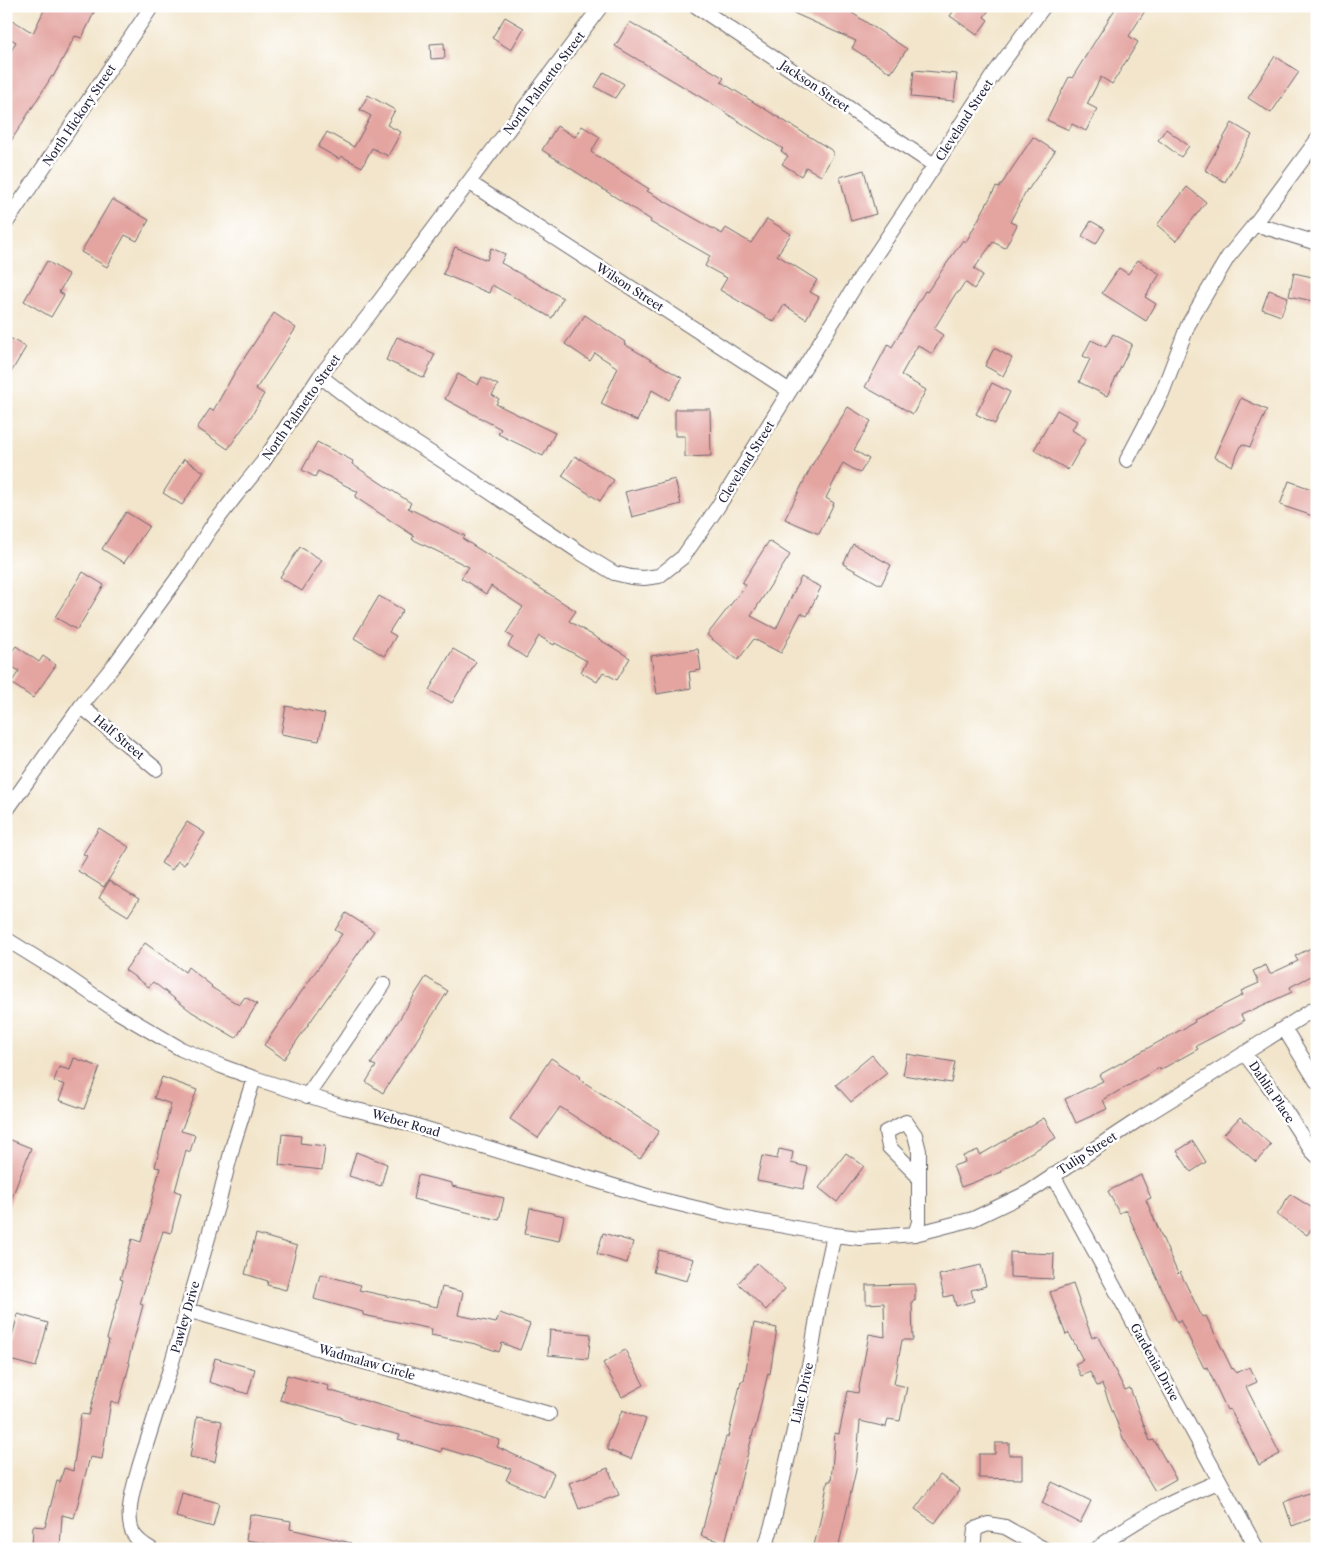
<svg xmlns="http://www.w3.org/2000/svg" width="1323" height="1555" font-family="'Libre Caslon Text',serif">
  <rect width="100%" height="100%" fill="#fff"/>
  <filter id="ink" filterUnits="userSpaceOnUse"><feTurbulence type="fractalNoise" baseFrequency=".02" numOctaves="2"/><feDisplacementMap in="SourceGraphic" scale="10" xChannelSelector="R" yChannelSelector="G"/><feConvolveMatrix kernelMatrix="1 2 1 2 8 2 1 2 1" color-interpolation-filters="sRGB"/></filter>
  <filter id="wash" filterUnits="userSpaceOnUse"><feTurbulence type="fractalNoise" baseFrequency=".0096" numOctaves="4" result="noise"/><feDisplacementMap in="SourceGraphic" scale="20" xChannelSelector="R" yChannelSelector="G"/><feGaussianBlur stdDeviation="1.12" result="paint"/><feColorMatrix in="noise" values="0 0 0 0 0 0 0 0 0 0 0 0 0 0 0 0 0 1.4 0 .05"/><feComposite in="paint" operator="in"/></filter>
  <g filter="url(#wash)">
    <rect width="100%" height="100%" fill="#f2e5cb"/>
    <g id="blocks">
      <!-- building -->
      <path fill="#e4a5a1" d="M46,6H97L82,38L75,36L53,77L52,76L6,149V60L16,42L6,36V16L33,33Z
        M778,6H840L853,12L852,13L907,49L891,73L852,48L856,41Z
        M957,6H992L984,17L988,20L977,35L950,16Z
        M1117,6H1148L1129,36L1138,42L1112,84L1101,77L1087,104L1097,109L1086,131L1072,124L1069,130L1047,120L1069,77L1072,78Z
        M505,17L524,28L511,50L492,38Z
        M630,22L724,78L721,82L833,151V156L821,176L806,167L801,176L782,164L788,156L781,151L783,149L724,112V111L615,46Z
        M444,43L445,58L431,59L430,44Z
        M1275,56L1299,72L1271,113L1248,98Z
        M914,70L957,74L954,101L911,97Z
        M604,72L624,84L615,98L595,87Z
        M368,95L395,110L387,125L401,132L388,156L372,148L362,167L341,156L339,159L318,147L327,132L354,147L371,116L360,110Z
        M1232,123L1252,135L1225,182L1205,170Z
        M557,126L575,137L582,126L600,137L591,152L649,189L647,191L722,234L726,228L751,243L767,219L791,234L777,255L817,280L810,292L819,297L806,319L784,305L774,322L720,290L727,278L705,266L710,256L650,222L651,220L542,150Z
        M1166,129L1189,146L1181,157L1158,140Z
        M1033,137L1055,151L1028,190L1027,189L1010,222L1017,225L1005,248L993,242L974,269L983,275L974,289L965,282L957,294L956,293L934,329L943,335L932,354L918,345L901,375L926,390L913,414L865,387L888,344L892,347L925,291L927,292L963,240L966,242L996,187L999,188Z
        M864,170L876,214L851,221L840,177Z
        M1187,187L1206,202L1176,241L1157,225Z
        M112,199L149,220L137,241L125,235L107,267L81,252Z
        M1091,221L1105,229L1096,244L1082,236Z
        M455,247L487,260L491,248L505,254L501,263L563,298L552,318L492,285L489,293L443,274Z
        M1138,260L1160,274L1145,297L1156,304L1146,321L1102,293L1119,268L1128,274Z
        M47,261L69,275L59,292L64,295L51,317L24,301Z
        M1294,273L1317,278V302L1289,296Z
        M1269,290L1288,297L1281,316L1262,309Z
        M274,313L296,328L256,389L264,394L252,415L228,449L197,428L210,409L213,411L235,372Z
        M585,315L625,342L624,344L682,378L669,400L652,390L637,421L601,404L618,368L595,353L590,361L565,344Z
        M1113,334L1132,344L1107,396L1079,382L1090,359L1083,356L1091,340L1106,347Z
        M6,336L26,347L6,381Z
        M397,337L435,354L424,378L386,360Z
        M994,348L1012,358L1003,376L985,366Z
        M458,374L478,385L482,377L498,385L492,395L499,399L496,404L555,433L543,456L498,434L501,429L445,399Z
        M992,383L1010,392L995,424L976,414Z
        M1241,398L1267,410L1250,447L1242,444L1232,466L1214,457Z
        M848,407L871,421L854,450L869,459L860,473L843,463L826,498L834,503L819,534L785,519L812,465Z
        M675,409H710L711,456L685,457V436H675Z
        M1057,410L1077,421L1072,430L1086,439L1068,470L1034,450Z
        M317,442L353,461L352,464L411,503L408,508L465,536L463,539L576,611L569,621L630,658L617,680L603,672L597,682L581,672L587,661L555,643L554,645L539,636L526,658L508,646L513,637L506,633L523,607L491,586L486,594L461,578L469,567L412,539L414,536L355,497L358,492L318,471L315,477L302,470Z
        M575,456L614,480L600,501L562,476Z
        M184,459L204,472L182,505L163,493Z
        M675,479L681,504L632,517L625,492Z
        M1289,481L1317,491V505L1313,516L1280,505Z
        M126,512L149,526L124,563L102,549Z
        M769,541L790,555L751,616L776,629L801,577L821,587L807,616L801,613L781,653L754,639L738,660L707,635L746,585L742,583Z
        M853,544L891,565L881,585L843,564Z
        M300,547L322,560L302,591L280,577Z
        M83,572L104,585L77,630L55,617Z
        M379,596L403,610L389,632L396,636L384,656L354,638Z
        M16,646L39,662L43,656L56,665L33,698L11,683L19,671L6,663V660Z
        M453,649L476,662L452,703L429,690Z
        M698,649L701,670L689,672L691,688L657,694L651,656Z
        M286,706L325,714L319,741L281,734Z
        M187,822L205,833L184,865L178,861L172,870L161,863Z
        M99,828L129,847L104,887L78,871L87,856L83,854Z
        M109,881L139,899L128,916L99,898Z
        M346,913L374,931L284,1059L264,1045L342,934L335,930Z
        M145,943L185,972L188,967L212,986L211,987L239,1005L245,997L257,1004L236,1038L192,1012L153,982L149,987L125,970Z
        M1317,945V973L1290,987L1292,992L1241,1015L1244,1021L1196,1046L1198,1049L1160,1070L1159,1068L1103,1100L1107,1109L1076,1123L1065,1099L1103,1081L1099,1075L1195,1022L1194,1020L1243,995L1241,991L1259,983L1253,971L1266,965L1270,974L1298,961L1295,956Z
        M426,977L448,991L383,1093L366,1082L376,1066L371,1064Z
        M907,1054L955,1062L951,1083L903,1075Z
        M872,1055L887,1073L851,1102L836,1085Z
        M74,1058L100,1067L84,1109L59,1100L65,1085L54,1081L59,1067L70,1070Z
        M551,1058L580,1077L579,1079L659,1131L640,1159L560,1107L538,1138L510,1119Z
        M162,1077L197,1090L181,1131L195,1135L190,1152L186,1150L175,1191L181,1193L171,1233L163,1231L140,1304L143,1305L128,1362L130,1363L119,1404L111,1401L102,1459L90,1457L74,1518L62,1515L60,1549H32L33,1526L45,1527L57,1481L60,1482L64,1468L73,1471L81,1414L89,1415L109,1340L107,1339L123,1280L120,1279L132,1239L141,1242L160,1168L155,1167L171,1104L154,1098Z
        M1240,1117L1271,1145L1256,1162L1224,1134Z
        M1044,1118L1056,1138L1001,1170L1002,1172L961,1187L953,1166L965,1162L963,1156L978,1150L980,1155Z
        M282,1134L301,1136L300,1143L325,1146L322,1170L279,1165Z
        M6,1138L31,1148L7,1210H6Z
        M1193,1141L1206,1162L1191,1172L1177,1151Z
        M779,1149L793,1152L791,1163L808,1167L803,1189L757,1180L762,1156L777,1159Z
        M356,1152L387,1164L381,1186L349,1176Z
        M846,1153L864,1166L837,1202L819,1188Z
        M418,1175L452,1183V1186L504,1198L499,1220L413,1199Z
        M1141,1175L1151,1198L1146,1200L1178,1274L1180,1272L1202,1317L1206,1316L1232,1369L1233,1368L1236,1373L1250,1367L1257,1382L1246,1387L1280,1454L1259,1465L1230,1409L1227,1410L1207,1367L1204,1368L1180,1320L1177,1322L1126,1210L1119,1213L1108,1191Z
        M1290,1194L1317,1211V1220L1307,1235L1277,1215Z
        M530,1208L564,1216L559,1241L525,1234Z
        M603,1233L633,1242L627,1263L597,1254Z
        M256,1234L297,1246L286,1290L267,1285L268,1281L245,1274Z
        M659,1250L694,1259L687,1281L653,1272Z
        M1010,1252L1054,1254L1053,1279L1010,1277Z
        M757,1263L785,1289L766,1310L738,1283Z
        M981,1265L986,1286L971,1290L974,1301L956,1306L953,1295L944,1297L939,1275Z
        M320,1274L361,1285L359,1290L437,1307L442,1287L463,1292L458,1315L496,1323L500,1313L530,1324L520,1350L502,1343L499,1352L476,1344L431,1335L432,1329L363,1315V1312L314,1299Z
        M915,1284V1301H912L913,1340H902L894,1384L907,1387L900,1421L888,1419L886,1427L860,1421L856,1470L838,1549H813L819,1526L828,1481H831L835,1433L839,1434L848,1391L858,1393L869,1334L885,1337L884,1303L866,1304V1285Z
        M1073,1284L1092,1338L1097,1335L1125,1390L1130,1388L1150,1441L1154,1440L1176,1479L1155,1491L1123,1438L1102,1384L1097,1386L1090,1372L1081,1376L1075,1364L1083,1360L1069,1333L1066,1335L1050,1292Z
        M18,1314L48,1323L36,1367L6,1359Z
        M754,1323L777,1328L770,1374L768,1373L755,1429H754L725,1543L701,1536L726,1437H728L741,1381H744Z
        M550,1330L591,1334L588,1359L548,1355Z
        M625,1350L644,1385L622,1397L603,1363Z
        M215,1358L255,1369L248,1394L209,1382Z
        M287,1375L329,1386L328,1390L500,1440L497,1447L554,1473L544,1497L506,1480L511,1469L442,1448L441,1452L398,1439L400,1435L359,1425L341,1419V1417L280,1400Z
        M622,1410L646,1419L631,1459L608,1450V1444Z
        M197,1416L222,1421L215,1462L190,1457Z
        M995,1443H1009V1455H1022V1479L979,1478V1454H995Z
        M608,1468L619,1495L579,1509L569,1483Z
        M940,1475L960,1489L935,1523L915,1509Z
        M1052,1482L1091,1501L1080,1523L1042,1503Z
        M1317,1490V1517L1292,1526L1284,1502Z
        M182,1493L219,1503L213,1527L176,1517Z
        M250,1514L291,1521L290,1529L351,1543L350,1549H301L246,1540Z"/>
    </g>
  </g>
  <g filter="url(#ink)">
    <use href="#blocks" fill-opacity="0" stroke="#6b666d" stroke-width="1"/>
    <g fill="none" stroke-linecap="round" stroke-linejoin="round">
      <defs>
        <path id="minor" d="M696,6L934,165
          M470,183L790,391
          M6,223L152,6
          M1255,224L1317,243
          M320,376L364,410L457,470L581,553L614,573L631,577L644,578L659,576L683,557L717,508L860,278L905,211L991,78L1044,6
          M1127,460L1162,393L1188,325L1206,294L1228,257L1255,224L1317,140
          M81,706L156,769
          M6,811L81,706L115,664L187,565L210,529L237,494L263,462L320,376L369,315L601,6
          M6,939L64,975L118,1012L181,1049L221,1066L254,1078L344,1107L387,1117L650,1197L729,1216L834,1235L860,1238L915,1234L973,1219L1029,1192L1141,1118L1201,1081L1317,1007
          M1284,1028L1317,1082
          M1244,1053L1267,1083L1311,1150L1317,1156
          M307,1096L384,984
          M1053,1175L1257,1549
          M915,1234L919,1222V1151L915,1135L906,1122L886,1132L889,1147L918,1176
          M185,1312L198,1313L364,1362L406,1373L549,1414
          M151,1549C144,1545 137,1540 133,1533C124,1515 135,1482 140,1464L170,1369L219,1200L233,1145L254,1078
          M765,1549L774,1518L810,1361L820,1299L834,1235
          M973,1549L975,1529L988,1524L1005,1527L1044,1549
          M1097,1549C1134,1519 1177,1499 1220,1481"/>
      </defs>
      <!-- minor casing -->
      <use href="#minor" stroke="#6b666d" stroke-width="16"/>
      <!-- minor -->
      <use href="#minor" stroke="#fff" stroke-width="14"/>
    </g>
  </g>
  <g text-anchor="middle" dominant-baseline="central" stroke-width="5" stroke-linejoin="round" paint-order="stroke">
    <!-- street labels -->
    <g font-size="12" fill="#22223b" stroke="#fff">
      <text transform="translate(544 83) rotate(-53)">North Palmetto Street</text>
      <text transform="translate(815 86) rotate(34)">Jackson Street</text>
      <text transform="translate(79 115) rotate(-56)">North Hickory Street</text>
      <text transform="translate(964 120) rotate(-57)">Cleveland Street</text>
      <text transform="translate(630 287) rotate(33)">Wilson Street</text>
      <text transform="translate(301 407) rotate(-55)">North Palmetto Street</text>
      <text transform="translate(746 462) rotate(-58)">Cleveland Street</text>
      <text transform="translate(119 737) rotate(40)">Half Street</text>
      <text transform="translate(1272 1092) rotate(56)">Dahlia Place</text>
      <text transform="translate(406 1123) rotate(16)">Weber Road</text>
      <text transform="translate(1087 1153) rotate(-33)">Tulip Street</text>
      <text transform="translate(185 1317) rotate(-74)">Pawley Drive</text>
      <text transform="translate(367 1362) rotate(16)">Wadmalaw Circle</text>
      <text transform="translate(1155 1362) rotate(61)">Gardenia Drive</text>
      <text transform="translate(802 1393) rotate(-77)">Lilac Drive</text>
    </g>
  </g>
  <!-- margin -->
  <rect width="1323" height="1555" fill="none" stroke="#fff" stroke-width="25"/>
</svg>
